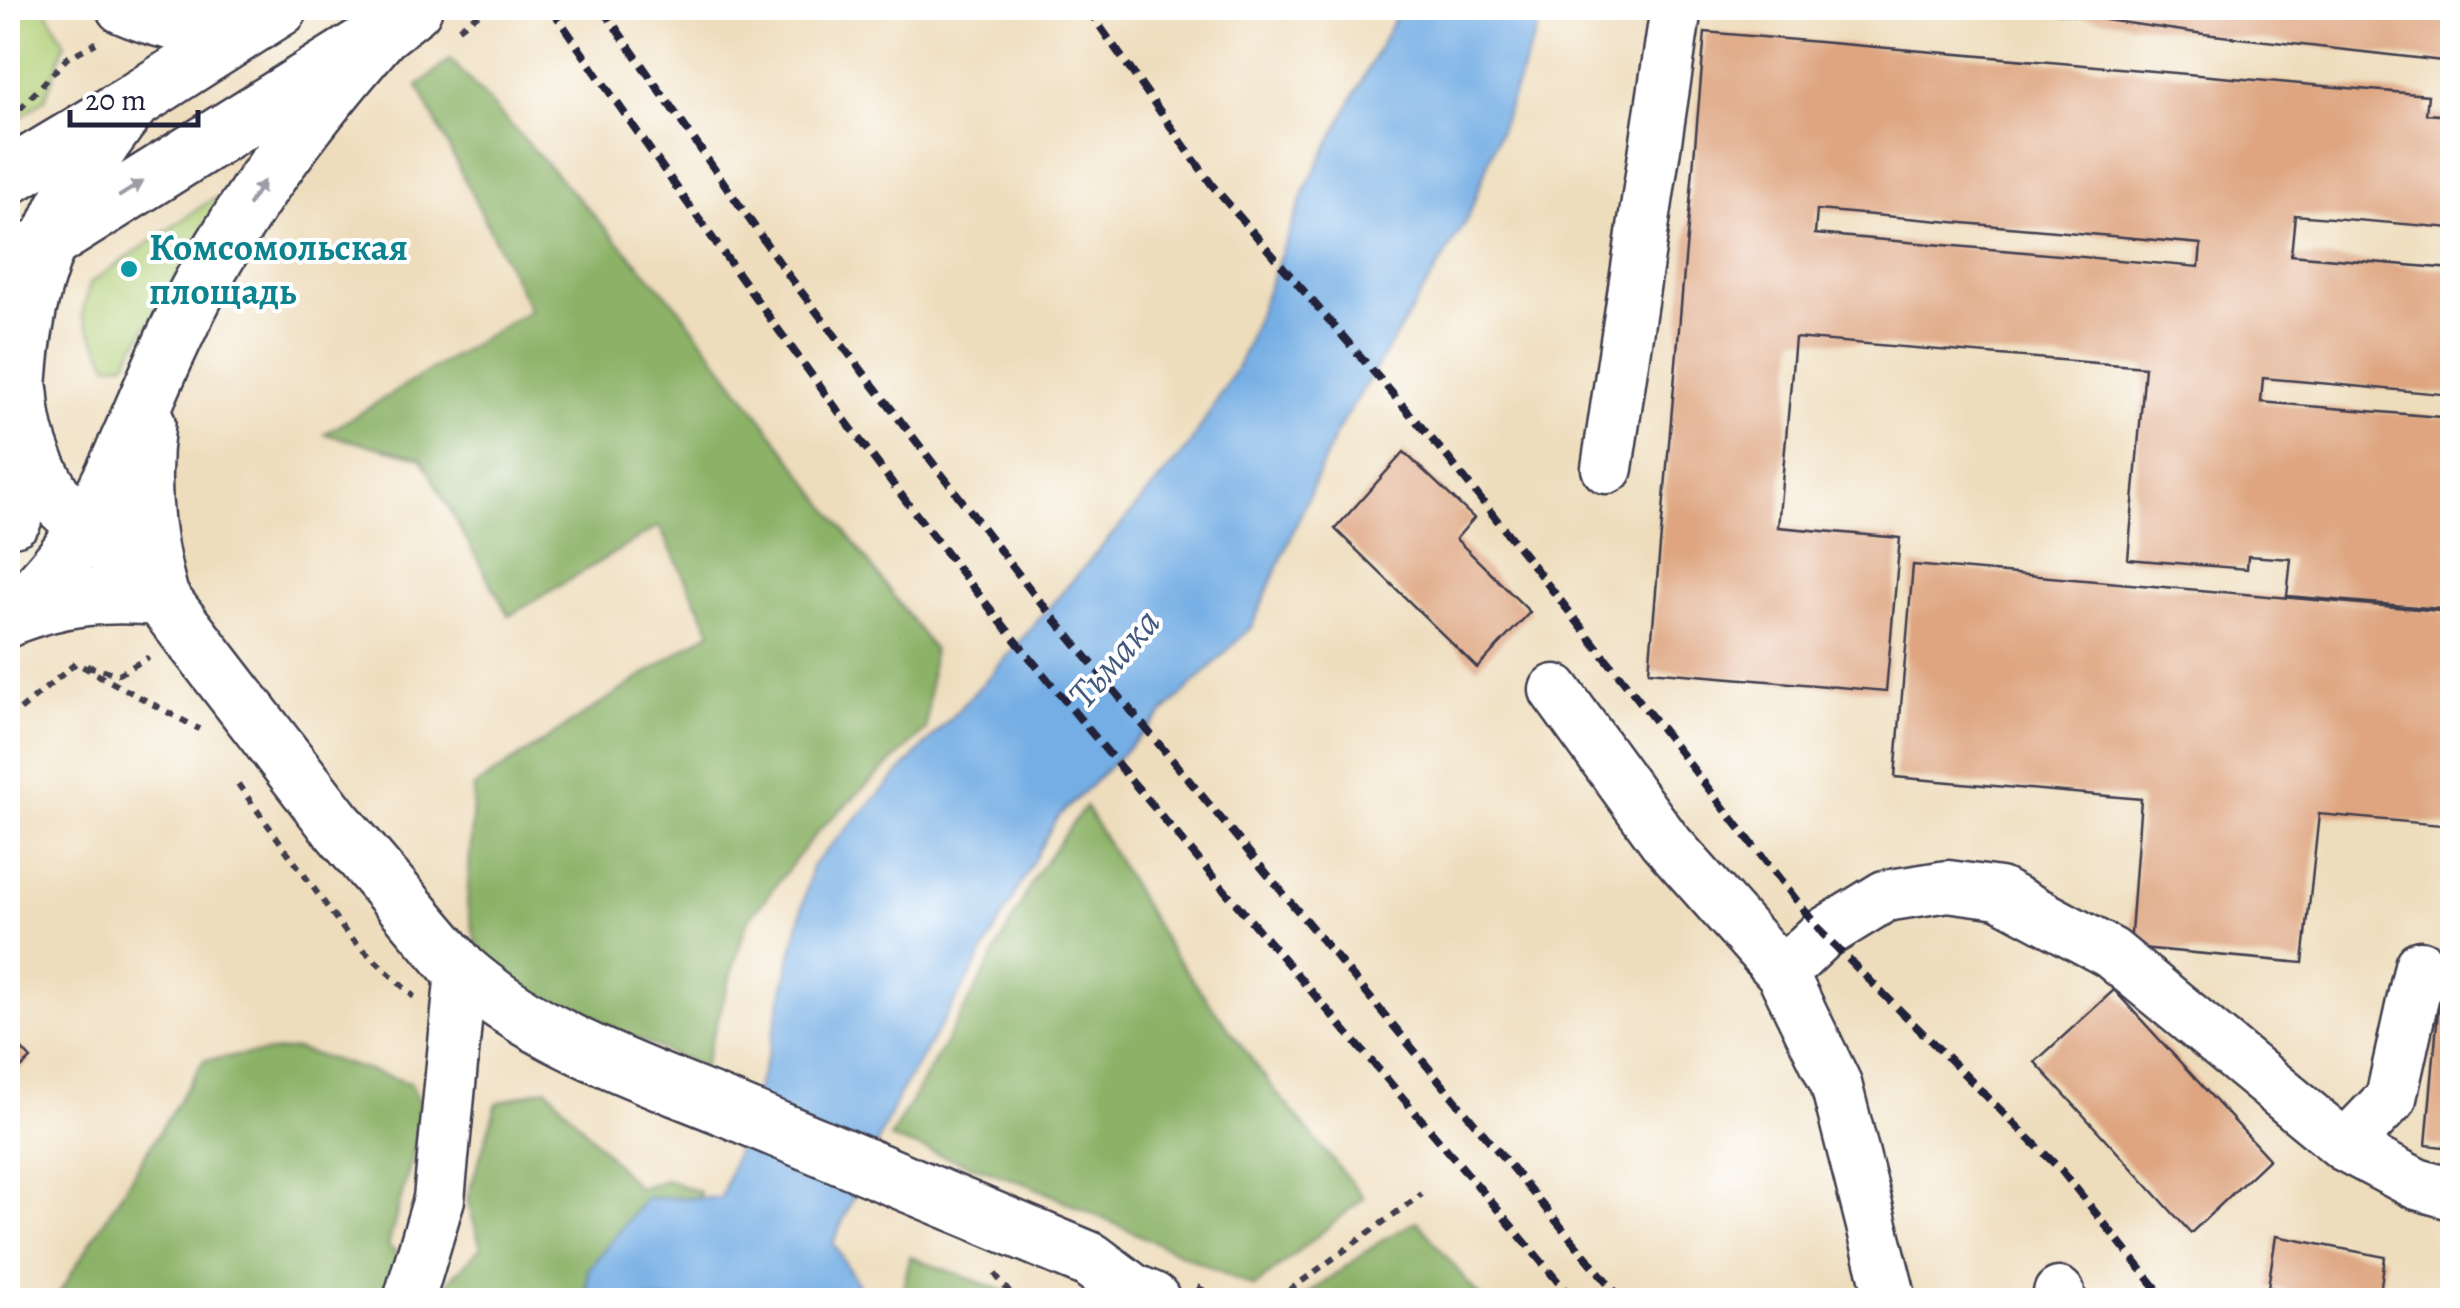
<svg xmlns="http://www.w3.org/2000/svg" width="2460" height="1308" font-family="Alegreya,serif">
  <rect width="100%" height="100%" fill="#fff"/>
  <filter id="ink" filterUnits="userSpaceOnUse"><feTurbulence type="fractalNoise" baseFrequency=".01" numOctaves="2"/><feDisplacementMap in="SourceGraphic" scale="20" xChannelSelector="R" yChannelSelector="G"/><feConvolveMatrix kernelMatrix="1 2 1 2 8 2 1 2 1" color-interpolation-filters="sRGB"/></filter>
  <filter id="wash" filterUnits="userSpaceOnUse"><feTurbulence type="fractalNoise" baseFrequency=".0048" numOctaves="4" result="noise"/><feDisplacementMap in="SourceGraphic" scale="40" xChannelSelector="R" yChannelSelector="G"/><feGaussianBlur stdDeviation="2.25" result="paint"/><feColorMatrix in="noise" values="0 0 0 0 0 0 0 0 0 0 0 0 0 0 0 0 0 1.4 0 .05"/><feComposite in="paint" operator="in"/></filter>
  <g filter="url(#wash)">
    <rect width="100%" height="100%" fill="#eeddbc"/>
    <!-- green -->
    <path fill="#b0cf76" stroke="#697858" stroke-width="2.5" d="M8,8H45L65,43L45,99L8,127Z
      M224,198L125,363L109,365L82,315L90,283L213,199Z"/>
    <!-- forest -->
    <path fill="#8cb267" stroke="#576a51" stroke-width="2.5" d="M450,59L679,308L933,649L926,730L818,831L747,922L703,1068L483,970L467,905L474,787L711,631L659,526L509,616L421,458L325,434L530,310L418,86Z
      M1085,806L1171,951L1276,1092L1364,1198L1254,1287L1027,1184L890,1138L979,984L1037,873Z
      M296,1049L410,1083L425,1111L388,1246L443,1287L481,1247L467,1199L497,1103L547,1088L638,1188L667,1180L700,1192L678,1300H55L204,1060Z
      M1417,1221L1482,1300H1300L1384,1239Z
      M910,1257L1028,1300H901Z"/>
    <!-- water -->
    <path fill="#74aee4" stroke="#4b6890" stroke-width="2.5" d="M1400,8H1545L1467,220L1336,433L1252,626L1056,819L971,975L898,1096L833,1243L867,1300H587L588,1270L646,1198H721L769,1051L812,866L989,677L1189,446L1239,364L1308,184Z"/>
    <g id="blocks">
      <!-- building -->
      <path fill="#dea580" fill-rule="evenodd" d="M2022,8H2452V62L2204,34Z
        M1705,32L2428,95L2426,114L2452,116V228L2295,215L2291,255L2452,269V395L2263,378L2261,402L2452,418V610L2287,596L2291,559L2248,556L2247,569L2128,559L2145,367L1795,338L1778,527L1900,538L1886,691L1649,671ZM1817,210L2201,244L2199,267L1815,234Z
        M1404,452L1474,518L1456,539L1530,612L1477,668L1335,529Z
        M1913,565L2452,612V826L2319,814L2303,963L2130,947L2141,799L1895,777Z
        M2450,878H2452V1148L2426,1145Z
        M2114,990L2269,1159L2191,1233L2035,1062Z
        M8,1034L31,1059L8,1080Z
        M2276,1236L2385,1257L2379,1300H2337L2268,1287Z"/>
    </g>
  </g>
  <g filter="url(#ink)">
    <use href="#blocks" fill-opacity="0" stroke="#413e4e" stroke-width="2.5"/>
    <g fill="none" stroke-linecap="round" stroke-linejoin="round">
      <defs>
        <path id="minor" d="M122,8C162,26 202,32 246,29
          M1607,468L1676,8
          M1555,690L1664,840L1782,973L1836,1084L1891,1300
          M1782,973L1823,934L1885,896L1948,886L1999,893L2111,953L2345,1146L2417,1184L2452,1194
          M2345,1146L2391,1098L2420,966
          M409,1300L439,1199L461,971
          M2058,1300L2059,1293"/>
        <path id="major" d="M8,177L133,102L280,8
          M8,260L49,242L381,34L414,8
          M20,392C22,431 33,463 54,497L161,598L333,821L461,971C537,1038 638,1072 731,1110C850,1160 970,1210 1090,1260L1131,1291L1152,1300
          M147,423C139,482 145,542 161,598
          M14,518C17,457 15,395 24,334C36,247 78,170 133,102
          M12,616C62,597 108,592 161,598
          M8,619C37,592 66,561 86,526C130,450 157,364 200,286C250,194 312,113 381,34"/>
      </defs>
      <!-- minor casing -->
      <use href="#minor" stroke="#413e4e" stroke-width="55"/>
      <!-- major casing -->
      <use href="#major" stroke="#413e4e" stroke-width="60"/>
      <!-- path -->
      <path stroke="#413e4e" stroke-width="6" stroke-dasharray="8 8" stroke-linecap="butt" d="M459,28L486,8
        M20,109L67,58L96,43
        M87,666L119,674L149,657
        M8,720L76,663L199,729
        M238,784L347,934L414,997
        M995,1274L1015,1300
        M1197,1287L1222,1300
        M1276,1300L1422,1194"/>
      <!-- minor -->
      <use href="#minor" stroke="#fff" stroke-width="50"/>
      <!-- major -->
      <use href="#major" stroke="#fff" stroke-width="55"/>
      <!-- rail -->
      <path stroke="#22223b" stroke-width="8" stroke-dasharray="15 8" stroke-linecap="butt" d="M551,8C694,214 839,420 996,616C1183,849 1384,1070 1573,1300
        M602,8L786,272L1033,593L1622,1300
        M1087,8L1212,185L1449,459L1823,934L2061,1170L2166,1300"/>
    </g>
    <!-- one-way arrows -->
    <defs><path id="oneway-solid" d="M-6-.8H1V-3.2L6.5 0L1 3.2V.8H-6Z" transform="scale(2.5)"/></defs>
    <g fill="#9c9ca7">
      <use href="#oneway-solid" transform="translate(131 189) rotate(-32)"/>
      <use href="#oneway-solid" transform="translate(256 193) rotate(-58)"/>
    </g>
  </g>
  <!-- markers -->
  <circle fill="#0f9aa8" stroke="#fff" stroke-width="4" cx="129" cy="269" r="10"/>
  <g text-anchor="middle" dominant-baseline="central" stroke-width="8" stroke-linejoin="round" paint-order="stroke">
    <!-- culture labels -->
    <g font-size="38" font-weight="bold" fill="#0d838f" stroke="#fff" text-anchor="start">
      <text x="149" y="247">Комсомольская<tspan x="149" dy="44">площадь</tspan></text>
    </g>
    <!-- water labels -->
    <g font-size="40" font-style="italic" fill="#435a7f" stroke="#fff">
      <text transform="translate(1114 658) rotate(-49)">Тьмака</text>
    </g>
  </g>
  <!-- margin -->
  <rect width="2460" height="1308" fill="none" stroke="#fff" stroke-width="40"/>
  <!-- scale -->
  <path d="M70 110v15h128v-15" fill="none" stroke="#22223b" stroke-width="5"/>
  <text x="85" y="110" font-size="30" fill="#22223b" stroke="#ffffff" stroke-width="8" paint-order="stroke">20 m</text>
</svg>
